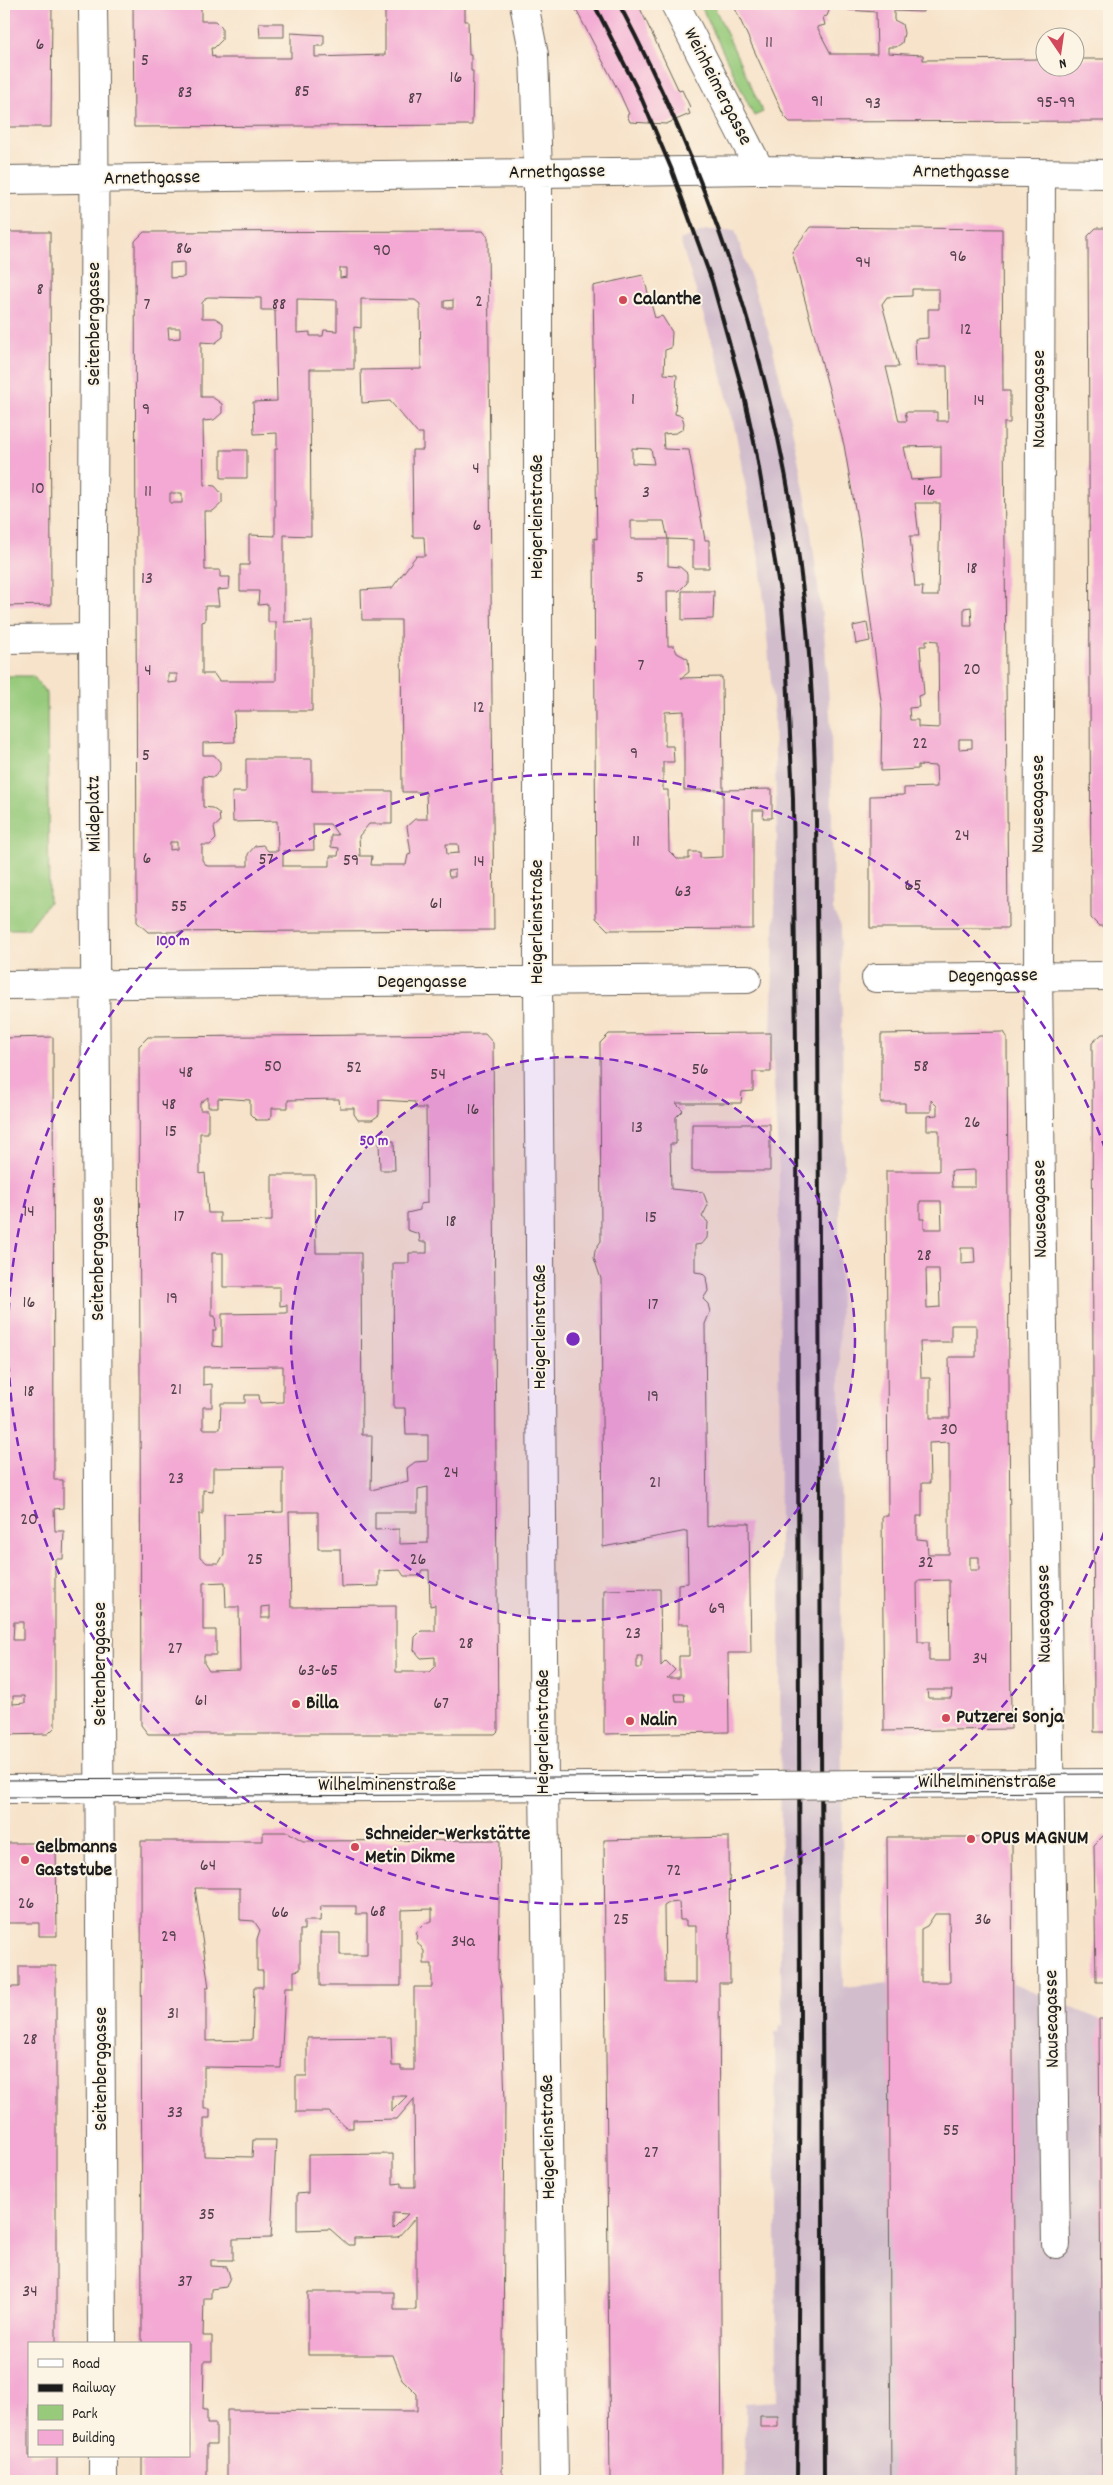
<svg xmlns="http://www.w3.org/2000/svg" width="1113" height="2485" font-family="Dekko,sans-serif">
  <rect width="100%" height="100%" fill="#fcf5e5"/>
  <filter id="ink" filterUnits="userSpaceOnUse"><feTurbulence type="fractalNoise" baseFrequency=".02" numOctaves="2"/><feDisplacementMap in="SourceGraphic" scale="10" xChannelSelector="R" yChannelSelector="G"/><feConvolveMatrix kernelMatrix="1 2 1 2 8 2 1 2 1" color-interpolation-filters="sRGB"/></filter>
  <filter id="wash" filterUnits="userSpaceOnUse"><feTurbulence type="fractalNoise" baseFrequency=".0096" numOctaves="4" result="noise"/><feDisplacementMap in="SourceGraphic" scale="20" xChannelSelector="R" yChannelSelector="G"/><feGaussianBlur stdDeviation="1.12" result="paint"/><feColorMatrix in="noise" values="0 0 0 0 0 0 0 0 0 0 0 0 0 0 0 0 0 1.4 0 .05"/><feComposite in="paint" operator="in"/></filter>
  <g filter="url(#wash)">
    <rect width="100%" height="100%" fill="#f7e3ca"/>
    <!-- industrial -->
    <path fill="#d1bdcc" d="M705,230H735L770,337L790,419L808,509L824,632L831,729L833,910L841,926L842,1034L844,1172L839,1186L843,1987L888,1983L1013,1984L1099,2019H1109V2481H745V2403L777,2401L775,2032H779L780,2025H783L781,1984L779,1172L771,1033L777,837L774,714L761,570L736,434L720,368L680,240Z"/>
    <!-- green -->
    <path fill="#97ca7b" stroke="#5a734c" d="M700,4H713L763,112L754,116Z
      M4,676H33L47,694L49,902L28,929H4Z"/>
    <g id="blocks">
      <!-- building -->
      <path fill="#f3a9d3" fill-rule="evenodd" d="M4,4H52L51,127H4Z
        M133,4H201V21H215L222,28V40L214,48H211L212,57L215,56V58H291V33L324,35V46H315V57L385,55V4H465V21H468L469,55H471V71H473L472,125L134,127Z
        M573,4H638L679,91L682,90L690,107L688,109L690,114L666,124L630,122L627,115L629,114L620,94Z
        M733,4H828L830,8L827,16L823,17L825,25L817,27L831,54H877L876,12L848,10V4H923V12L894,11V20L902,24L904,33L902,43L896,47H888V53L923,55V60L1046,59V68H1076V59H1109V121L790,122L784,116Z
        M259,23H284V37H260Z
        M810,227L1002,229L1003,391H1010V423H1004L1008,928H870V796L904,795V788L937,787L936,766L918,765V769L881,771L882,709L860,537L844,445L792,252ZM912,289H939V309H928V338L915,339L916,366H947L948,421H937V412H905L907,421H899L886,367H899L882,304L887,297L912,296ZM941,446V478L911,480L904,447ZM915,503H940L938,596H922L923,587H915L910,536H919ZM971,607L972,626H964V608ZM926,640L938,641L939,728L918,727V720H910L909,708L919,707L918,696L924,694L920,646H926ZM959,739H972V748L959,749Z
        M1096,228H1109V926H1099L1091,918L1088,236Z
        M483,231L488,237L494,930L148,932L137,922L135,241L144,232ZM184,262V277L170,278V263ZM340,268H347V277L340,278ZM207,297L261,298V310H275L277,401L253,402L254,434L277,433V449H275V536L249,535V565H240V591H259L258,605L268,604V622H276V681H219L214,674H202V622L205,621V606H219L217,590L229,589L230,577H220V570H205L204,511H213L222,503V494L215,486L204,485L203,421L214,420L222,413V404L212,397H201V342L215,343L223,337V323L215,318H202V303ZM297,299L337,300V331L324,330L323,336H310V332L297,333ZM361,299L415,300L420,304L421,369L361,370L362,403L390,401L417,433H423V450H412L413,537H424L425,556H416L392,588L361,590L362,620H401L402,792H426L427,819H415L407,826L411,854L408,855L406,865H371L372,856H360L359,836L369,824H392V791H312V759H246V792H232L233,822L277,821L278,851H268L263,845L255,846L248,854V866H207L202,860V845H210L216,839L214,827L220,822L219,813L212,808L203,807V776L214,777L220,770V762L214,755H203V743L235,742L234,711H312V621L284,622V535L311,536L310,369H354V327L361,328ZM453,300V308H444V301ZM168,328H180V338L169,339ZM170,493H182V503H170ZM168,674H177V682L168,683ZM313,824H330L338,835H331V847L339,848L338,856H330V866H283V851L314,850ZM170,842H177V849L170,850ZM446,844H458L459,853L447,854ZM455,870V877H449L448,871Z
        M9,232H50L51,605L4,606V247H9Z
        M643,275L655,318L662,316L672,332L671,348L665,350L664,374L677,375L675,414L682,416L684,423L683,429L676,433L663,434L664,449L689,450L705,540H709V568H693V540L668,539L664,521H631V539H668V566L680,567L687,573V583L679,591H667L668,646H674L677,653L688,659L689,672L681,678L722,677L723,790H684V711L665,712V746H673L674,762H663V790H668L669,851L677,859H689V852H700V858L723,857V790L772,789V818H763L764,810H753V929L608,930L596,918L594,538L597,539L593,286ZM632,448L651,449L654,464L632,463Z
        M221,450H247V478H221Z
        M682,591H714L713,619L682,620Z
        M867,623L870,641L856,644L853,626Z
        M1004,1032L1007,1037L1011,1729L884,1731L882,1516H888L886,1171H939V1130H927V1116L937,1115V1106L931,1100V1112H905V1103H881V1034ZM975,1170V1187H952L951,1171ZM920,1201H941L942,1229H924V1219H920ZM961,1248H974L975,1263L961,1264ZM926,1269H939L940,1307L927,1308ZM951,1325H976V1357H949L950,1418H930V1378H921L920,1342H951ZM949,1442V1554H928L927,1540L917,1539V1516H922V1483H930L929,1443ZM970,1557H979V1570H970ZM949,1580L950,1661H929V1642H918L917,1581ZM927,1690H952L951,1698H928Z
        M771,1033V1072H753V1091L742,1092L741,1103H676L683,1110L676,1117V1144H670L671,1189L703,1192L708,1205L702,1217L708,1222L707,1238L702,1244L695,1245V1272L702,1273L706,1277L708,1291L703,1299L708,1304L710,1312L705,1324L707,1527L725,1523H749L751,1653H728L729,1732L604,1734V1590L660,1589L661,1666L666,1661L675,1670L667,1678H679V1656H689V1624H678V1584L688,1583L687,1531L603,1547L601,1279L594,1258L595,1250L601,1241L600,1043L609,1034ZM637,1656H642V1668H637ZM675,1694H684L685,1701H676Z
        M485,1034L493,1043L498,1731L495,1734H148L141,1725L139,1046L148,1037ZM208,1097V1107H218V1098L250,1100V1114L256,1120H268L272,1115V1108H288V1100L339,1099L340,1108H354V1114L358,1120H372L379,1115V1100L415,1102V1108H426L427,1203L420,1204V1210L407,1213V1230L419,1234L420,1242H427V1253H409V1263H393L394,1408H405L406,1435H428V1461L415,1462L407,1468L408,1481L371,1490L372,1435H362L361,1253H316L315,1175H272V1221L220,1222V1213H208L205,1173L200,1174V1133H208V1110H200V1103ZM212,1253H223V1287H280V1306L287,1305V1313L222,1314V1347L213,1346V1330H216L215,1316H212ZM283,1366V1402L260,1403L259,1395H245V1403H221L220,1429H203V1407H212V1384L203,1385V1367ZM283,1467V1512L224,1514V1554L219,1563H207L200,1557L199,1514H203V1490L213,1491V1468ZM428,1487V1543L399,1544V1529L375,1530V1512H418V1489ZM289,1512H318V1549H340L341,1587L379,1586V1571L400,1570L404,1576H419L422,1570H429L430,1606L435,1605V1631H421L415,1637L414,1650L421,1658L435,1657V1667L430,1672H396V1606L291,1607ZM225,1582L226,1607H239L240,1670L209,1671L204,1663V1655H216V1630H203V1583ZM270,1606V1618H261V1607Z
        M1102,1034H1109V1732H1094L1092,1043Z
        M53,1037L54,1480H63V1508L54,1509L55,1531H64L63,1559H55V1727L48,1734L4,1735V1038ZM14,1622H23V1640H13ZM13,1696H25V1703L13,1704Z
        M692,1124H770V1171H692Z
        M394,1141L395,1170H380L379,1142Z
        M263,1832H288L303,1841L500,1840L498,1970L501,1985L505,2102L502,2481H227V2410L417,2411V2394L402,2379L393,2355H308V2292H394V2310H416V2217L398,2237L354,2238V2245H348L330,2229L297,2230V2194L308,2193V2155L393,2154V2184L402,2183V2187H415L414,2099L397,2119L353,2120V2128H347L329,2112H296V2076H307V2038L391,2037L392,2066H401V2070H414V1987H432V1964H424V1951L416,1940L417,1931L425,1923L432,1921V1909L401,1910V1986H320V1933H340V1955H367V1914H356V1906H321L320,1921H304V1930H300V1970L294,1971V1987H285L281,2068L204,2067V2109H210V2118H204V2156L252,2157L253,2140H276L271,2238L233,2239V2260H211V2266L227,2267L230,2277L226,2287L211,2289V2298H204L203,2336H212V2361H204L203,2410H207V2424H216V2444H207V2481H142V2456H189V2344H142L141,1841H263ZM195,1888H240V1920L254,1921L260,1930L257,1939V1971H263V1987H254L252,2040L206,2041V1988H209ZM392,2096H407L392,2111ZM393,2213L408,2214L393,2229Z
        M1103,1836H1109V1982H1096L1094,1845Z
        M729,1837L730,1983H719L722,2481H610L604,1840ZM679,1902L680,1920H686V1926H696V1983H665L664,1906L669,1903Z
        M887,1837H1012L1015,2481H891ZM935,1914H949L950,1982H921V1929L927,1926Z
        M4,1843H56L57,1936H39V1923H4Z
        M19,1966H56V2344H29V2456H57V2481H4V1987H19Z
        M1099,2019H1109V2481H1102Z
        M760,2416H778V2427H760Z"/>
    </g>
  </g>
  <g filter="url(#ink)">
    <use href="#blocks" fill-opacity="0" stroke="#696259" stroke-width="1"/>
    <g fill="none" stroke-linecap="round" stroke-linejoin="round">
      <defs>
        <path id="street" d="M524,4L534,55L538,173V982L544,1785L554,2481
          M675,4L760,170
          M93,10C97,221 92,432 93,643C96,1210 102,1777 102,2344
          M1041,174L1038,976L1056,2244
          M4,180L760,170L1109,174
          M4,639L93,638
          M876,978L1109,976
          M4,985L747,979
          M103,2456V2481"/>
        <path id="secondary" d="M864,1784L1109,1783
          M4,1789L770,1785"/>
      </defs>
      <!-- street casing -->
      <use href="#street" stroke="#696259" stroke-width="30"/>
      <!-- secondary casing -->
      <use href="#secondary" stroke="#696259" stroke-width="30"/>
      <!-- street -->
      <use href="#street" stroke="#fff" stroke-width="28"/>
      <!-- secondary -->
      <use href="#secondary" stroke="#fff" stroke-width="28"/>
      <!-- tram -->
      <path stroke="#1c1c1c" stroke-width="1" d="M4,1780L1109,1774
        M4,1797L1109,1792"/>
      <!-- rail -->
      <path stroke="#1c1c1c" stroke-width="4" d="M594,4L640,95L671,168L712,281L744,396L756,451L781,597L786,653L793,798L797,1132L800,2017L797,2481
        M619,4C716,188 782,392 804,600C818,728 816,858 818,987L824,2481"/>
      <defs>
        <path id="secondary-bridge" d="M770,1785L864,1784"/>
      </defs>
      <!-- secondary-bridge casing -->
      <use href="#secondary-bridge" stroke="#696259" stroke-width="30" stroke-linecap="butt"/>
      <!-- secondary-bridge -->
      <use href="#secondary-bridge" stroke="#fff" stroke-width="28"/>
    </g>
  </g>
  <!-- distance rings -->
  <circle cx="573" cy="1339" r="282" fill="#7b2cbf" fill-opacity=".12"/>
  <g fill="none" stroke="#7b2cbf" stroke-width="2.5" stroke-dasharray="9 6">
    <circle cx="573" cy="1339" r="282"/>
    <path d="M1109 1518A565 565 0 1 1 1109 1160"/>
  </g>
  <!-- markers -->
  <g fill="#d1495b" stroke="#fcf5e5" stroke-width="2">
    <circle cx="623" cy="300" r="5"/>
    <circle cx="296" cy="1704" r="5"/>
    <circle cx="946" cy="1718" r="5"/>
    <circle cx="630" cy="1721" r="5"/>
    <circle cx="971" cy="1839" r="5"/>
    <circle cx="355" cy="1847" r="5"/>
    <circle cx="25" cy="1860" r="5"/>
  </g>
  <g text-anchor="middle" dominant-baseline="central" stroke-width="4" stroke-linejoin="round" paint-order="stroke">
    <!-- number labels -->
    <g font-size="18" fill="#523f4a">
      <text x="769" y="43">11</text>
      <text x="40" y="45">6</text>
      <text x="145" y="61">5</text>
      <text x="456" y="78">16</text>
      <text x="302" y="92">85</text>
      <text x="185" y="93">83</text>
      <text x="415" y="99">87</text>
      <text x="817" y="102">91</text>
      <text x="1056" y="103">95-99</text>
      <text x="873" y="104">93</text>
      <text x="184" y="249">86</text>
      <text x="382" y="251">90</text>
      <text x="958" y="257">96</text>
      <text x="863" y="263">94</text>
      <text x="40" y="290">8</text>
      <text x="479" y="302">2</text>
      <text x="147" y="305">7</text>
      <text x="279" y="305">88</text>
      <text x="966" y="330">12</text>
      <text x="633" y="400">1</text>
      <text x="979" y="401">14</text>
      <text x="146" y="410">9</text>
      <text x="476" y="469">4</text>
      <text x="38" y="489">10</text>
      <text x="929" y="491">16</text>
      <text x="148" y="492">11</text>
      <text x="646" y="493">3</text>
      <text x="477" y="526">6</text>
      <text x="972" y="569">18</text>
      <text x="640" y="578">5</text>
      <text x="147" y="579">13</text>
      <text x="641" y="666">7</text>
      <text x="972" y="670">20</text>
      <text x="148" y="671">4</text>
      <text x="479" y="708">12</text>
      <text x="920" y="744">22</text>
      <text x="634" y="754">9</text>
      <text x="146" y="756">5</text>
      <text x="962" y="836">24</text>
      <text x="636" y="842">11</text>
      <text x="147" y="859">6</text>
      <text x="266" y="860">57</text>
      <text x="351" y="861">59</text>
      <text x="479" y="862">14</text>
      <text x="913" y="886">65</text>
      <text x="683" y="892">63</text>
      <text x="436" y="904">61</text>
      <text x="179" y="907">55</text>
      <text x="273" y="1067">50</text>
      <text x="921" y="1067">58</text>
      <text x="354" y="1068">52</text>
      <text x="700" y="1070">56</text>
      <text x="186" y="1073">48</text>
      <text x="438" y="1075">54</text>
      <text x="169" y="1105">48</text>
      <text x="473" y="1110">16</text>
      <text x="972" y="1123">26</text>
      <text x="637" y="1128">13</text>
      <text x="171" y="1132">15</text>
      <text x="29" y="1212">14</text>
      <text x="179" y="1217">17</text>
      <text x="651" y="1218">15</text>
      <text x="451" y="1222">18</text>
      <text x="924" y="1256">28</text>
      <text x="172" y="1299">19</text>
      <text x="29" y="1303">16</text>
      <text x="653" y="1305">17</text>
      <text x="176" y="1390">21</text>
      <text x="29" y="1392">18</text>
      <text x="653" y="1397">19</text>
      <text x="949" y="1430">30</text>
      <text x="451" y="1473">24</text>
      <text x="176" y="1479">23</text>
      <text x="655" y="1483">21</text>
      <text x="29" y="1520">20</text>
      <text x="255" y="1560">25</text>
      <text x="418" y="1560">26</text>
      <text x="926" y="1563">32</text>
      <text x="717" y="1609">69</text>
      <text x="633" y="1634">23</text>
      <text x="466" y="1644">28</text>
      <text x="175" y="1649">27</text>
      <text x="980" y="1659">34</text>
      <text x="318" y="1671">63-65</text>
      <text x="201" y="1701">61</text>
      <text x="441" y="1704">67</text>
      <text x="208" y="1866">64</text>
      <text x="674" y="1871">72</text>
      <text x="26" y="1904">26</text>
      <text x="378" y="1912">68</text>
      <text x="280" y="1913">66</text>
      <text x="621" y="1920">25</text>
      <text x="983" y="1920">36</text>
      <text x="169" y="1937">29</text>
      <text x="463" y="1942">34a</text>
      <text x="173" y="2014">31</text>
      <text x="30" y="2040">28</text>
      <text x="175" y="2113">33</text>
      <text x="951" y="2131">55</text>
      <text x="651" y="2153">27</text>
      <text x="207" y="2215">35</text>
      <text x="185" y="2282">37</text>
      <text x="30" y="2292">34</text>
    </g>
    <!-- street labels -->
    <g font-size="20" fill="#1c1c1c" stroke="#fcf5e5">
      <text transform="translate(717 87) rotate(63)">Weinheimergasse</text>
      <text transform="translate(557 173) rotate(-1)">Arnethgasse</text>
      <text transform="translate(961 173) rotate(1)">Arnethgasse</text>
      <text transform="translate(152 179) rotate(-1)">Arnethgasse</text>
      <text transform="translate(95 324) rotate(-90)">Seitenberggasse</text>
      <text transform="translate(1040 399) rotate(-90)">Nauseagasse</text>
      <text transform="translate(538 517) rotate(-90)">Heigerleinstraße</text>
      <text transform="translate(1039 804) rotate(-90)">Nauseagasse</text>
      <text transform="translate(95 814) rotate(-91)">Mildeplatz</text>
      <text transform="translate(538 922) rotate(-90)">Heigerleinstraße</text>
      <text transform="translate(993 977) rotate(-1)">Degengasse</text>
      <text x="422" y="983">Degengasse</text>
      <text transform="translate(1041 1209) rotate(-91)">Nauseagasse</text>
      <text transform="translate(99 1259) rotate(-90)">Seitenberggasse</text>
      <text transform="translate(541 1327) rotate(-90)">Heigerleinstraße</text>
      <text transform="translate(1045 1614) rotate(-91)">Nauseagasse</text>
      <text transform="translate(101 1664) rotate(-90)">Seitenberggasse</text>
      <text transform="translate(544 1732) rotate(-90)">Heigerleinstraße</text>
      <text x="987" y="1783">Wilhelminenstraße</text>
      <text x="387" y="1786">Wilhelminenstraße</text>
      <text transform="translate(1053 2019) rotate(-91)">Nauseagasse</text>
      <text transform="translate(102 2069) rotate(-90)">Seitenberggasse</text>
      <text transform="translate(549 2137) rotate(-91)">Heigerleinstraße</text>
    </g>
    <!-- poi labels -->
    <g font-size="20" font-weight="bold" fill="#1c1c1c" stroke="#fcf5e5" text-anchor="start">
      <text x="633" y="300">Calanthe</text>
      <text x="306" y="1704">Billa</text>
      <text x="956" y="1718">Putzerei Sonja</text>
      <text x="640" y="1721">Nalin</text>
      <text x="365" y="1835">Schneider-Werkstätte<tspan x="365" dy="23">Metin Dikme</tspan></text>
      <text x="981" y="1839">OPUS MAGNUM</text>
      <text x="35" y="1848">Gelbmanns<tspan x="35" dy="23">Gaststube</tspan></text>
    </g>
  </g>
  <circle cx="573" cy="1339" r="8" fill="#7b2cbf" stroke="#fcf5e5" stroke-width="2.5"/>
  <g font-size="15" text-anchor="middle" font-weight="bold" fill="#7b2cbf" stroke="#fcf5e5" stroke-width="4" stroke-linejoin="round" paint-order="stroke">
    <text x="173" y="945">100 m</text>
    <text x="374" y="1145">50 m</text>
  </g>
  <!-- margin -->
  <rect width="1113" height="2485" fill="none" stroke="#fcf5e5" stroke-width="20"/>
  <!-- legend -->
  <rect x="28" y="2342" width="162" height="115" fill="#fcf5e5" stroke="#a29e95"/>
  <rect x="38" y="2359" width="25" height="8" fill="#ffffff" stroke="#a29e95"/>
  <text x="72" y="2368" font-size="15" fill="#1c1c1c">Road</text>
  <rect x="38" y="2384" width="25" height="8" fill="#1c1c1c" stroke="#a29e95"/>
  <text x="72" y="2392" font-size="15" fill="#1c1c1c">Railway</text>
  <rect x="38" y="2405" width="25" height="15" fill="#97ca7b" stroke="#a29e95"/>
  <text x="72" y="2418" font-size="15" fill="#1c1c1c">Park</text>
  <rect x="38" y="2430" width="25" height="15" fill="#f3a9d3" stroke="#a29e95"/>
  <text x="72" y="2442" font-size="15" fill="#1c1c1c">Building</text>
  <!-- north arrow -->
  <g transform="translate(1060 52) rotate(167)"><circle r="24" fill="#fcf5e5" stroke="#a29e95"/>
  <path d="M0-4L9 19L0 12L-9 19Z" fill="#d1495b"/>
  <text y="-8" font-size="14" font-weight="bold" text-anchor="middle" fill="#1c1c1c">N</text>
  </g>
</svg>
